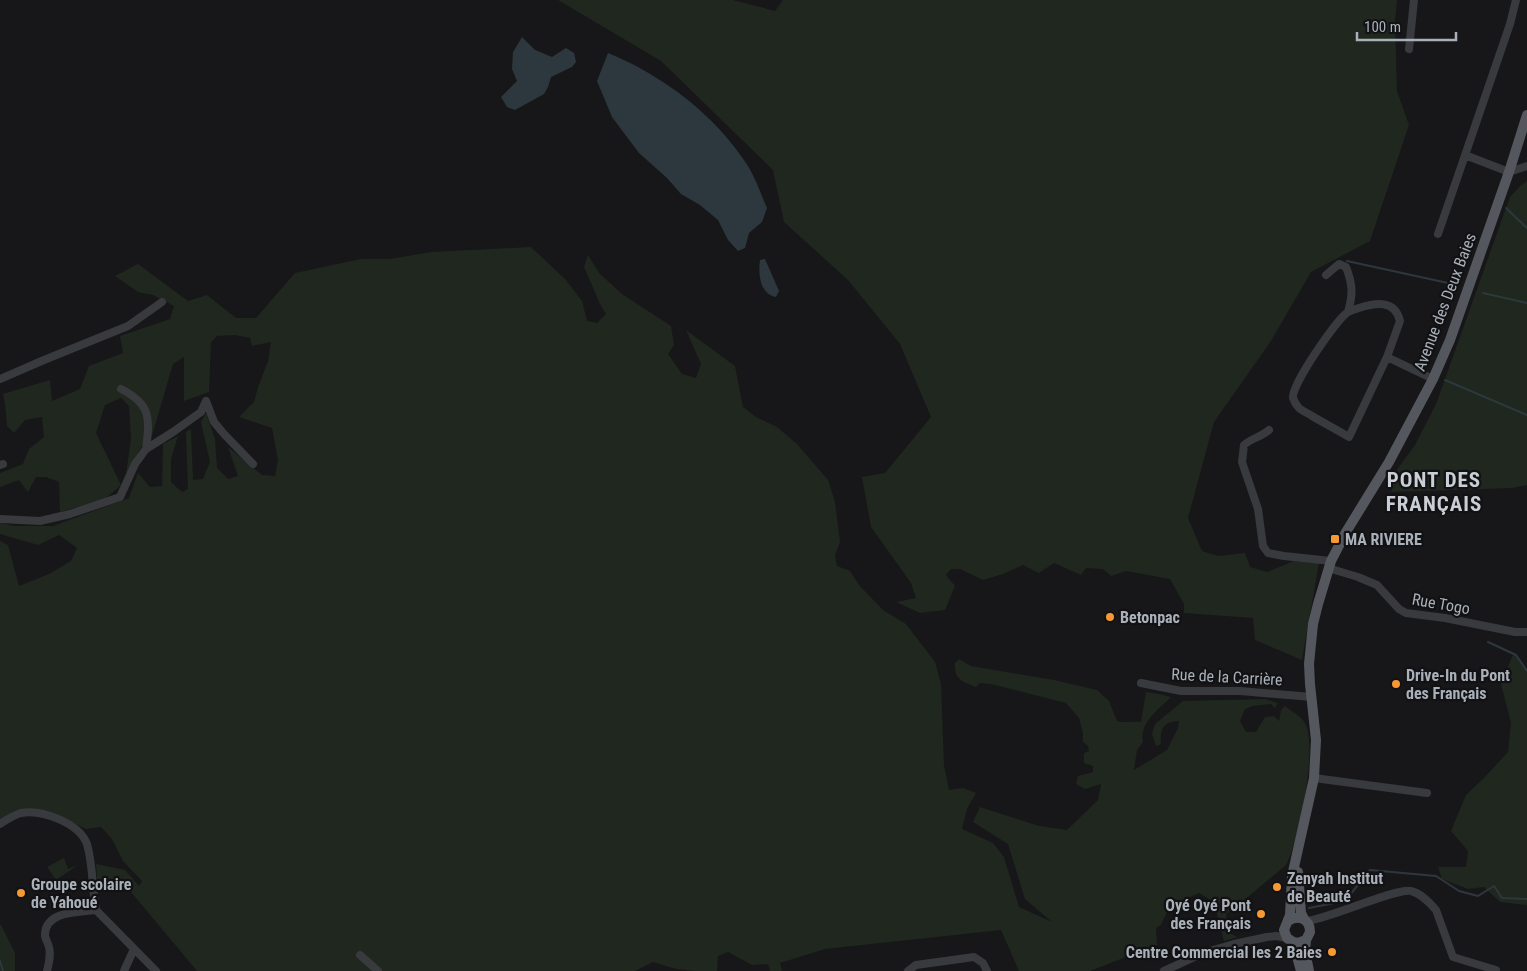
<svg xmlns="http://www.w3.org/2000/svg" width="1527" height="971" font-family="'Roboto Condensed',sans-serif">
  <rect width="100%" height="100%" fill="#171719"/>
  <!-- green -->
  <path fill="#1f271f" d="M558,0H733L775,11L783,0H1397L1395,21L1397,91L1409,125L1370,241L1311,272L1271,341L1214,422L1188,518L1202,551L1218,556L1245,553L1250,567L1267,572L1294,561L1319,563L1302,660L1255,640L1253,618L1184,613V604L1170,579L1126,571L1111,576L1103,569L1086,568L1081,575L1054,563L1039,573L1023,565L1003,574L983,580L960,569H951L946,575L955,586L945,610L920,613L896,602L916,598L911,583L871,527L862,477L885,473L931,417L900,344L848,280L784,222L773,170L661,61Z
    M1527,181V485L1512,488L1391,492L1396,471L1415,445L1436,404L1510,197L1520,186Z
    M531,247L566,280L582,301L587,321L597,323L606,314L600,304L584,267L588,255L599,273L622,294L671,326L674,345L668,354L682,374L696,378L701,364L686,330L735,366L743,407L756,417L777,427L797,444L828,480L835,502L840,542L835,555L837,566L850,571L859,585L883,610L906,624L935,662L941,684L944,765L949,790L963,788L976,793L967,809L962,829L993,843L1004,857L1019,907L1052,922L1025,899L1008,844L973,822L980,807L1039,826L1067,830L1098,800L1101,784L1085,789L1076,784L1078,776L1093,772V766L1084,763V753L1089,751L1088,746L1083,742V734L1079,718L1066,703L991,684L980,683L976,687C962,681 954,680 955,663L959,659L971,666L1054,680L1097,690L1109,701L1117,721C1125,723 1132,721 1141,722L1146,692L1159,694L1171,697C1159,709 1139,723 1143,742L1137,750L1134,770L1167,750L1178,728L1179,721C1163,722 1160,729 1161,744L1156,746L1152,734L1155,724L1183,701L1265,699L1278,703L1275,708L1271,704L1253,706L1245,709L1240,721L1246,732H1256L1265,717L1274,716L1279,721L1281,710L1285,706C1291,711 1301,716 1305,723C1318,746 1299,842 1286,865L1237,906L1226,914L1228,932L1237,937L1224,941L1214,902L1199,893L1169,907L1161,925L1156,928L1157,945L1090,971H1019L1001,930L825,949L780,963L782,971H770L768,964L752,965L728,952L718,956L717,971H694L676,969L653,962L635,971H197L121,880L97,879L96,864L125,870L139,886L142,881L123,861L112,839L101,827L86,829L45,810L22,809L0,821V541L8,545L19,586L49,574L71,561L77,548L59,535L38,545L0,534V523L14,526H53L129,498L138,473L150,487L162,486L163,444L178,436L171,459V482L182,492L188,489L186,432L191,429L193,480L203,479L210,462L201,422L206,413L215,439L217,468L228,479L238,476L228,447L262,475L275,476L278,460L272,428L239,417L254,402L258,387L268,361L271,342L252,346L250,338L235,335L217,336L211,342L209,392L184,401V357L173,364L151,439L142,446L126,474L131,439L129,406L121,398L105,405L96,433L121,485L105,499L60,512L59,482L46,477H36L28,492L19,480L0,487V473L23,464L29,449L44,437L42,417L25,420L14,433L7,426L5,404L3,394L50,380L52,401L80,389L89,366L123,353L120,336L170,319L174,306L153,295L138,292L115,276L138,264L188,301L207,295L236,318H256L295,273L361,259H390L431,252Z
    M1514,652L1527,672V905L1500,902L1484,887L1468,889L1442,879L1438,867H1466L1468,851L1451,831L1466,795L1485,777L1508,752L1511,723L1501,684Z
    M64,858L68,869L78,865L56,880L47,867Z
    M0,925H1L15,953V971H0Z"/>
  <!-- water -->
  <path fill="#2d383e" d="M522,37L535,50L552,57L566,48L574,53L576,62L572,67L551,77L548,87L544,94L515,110L507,107L501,97L517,81L512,69L513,52Z
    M608,53C664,76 715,115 748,166C756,179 761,195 767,208L762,222L749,233L745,248L738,251L728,240L718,220L700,205L681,194L667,178L639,153L612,117L597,81Z
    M765,259L779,291L776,297C760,294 758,274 760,260Z"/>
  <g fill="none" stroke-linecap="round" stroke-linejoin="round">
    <!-- stream -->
    <path stroke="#2d383e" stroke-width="2" d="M1506,208L1527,228
      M1347,261L1457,285
      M1483,293L1527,303
      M1445,380L1527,415
      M1488,642L1516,655L1527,671
      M1309,908L1345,901L1370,870L1436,876L1459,891L1478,896L1494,886L1502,898L1527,899
      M0,961L3,971"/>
    <!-- minor -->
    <path stroke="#383a3e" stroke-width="8" d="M1409,49L1414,0
      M1465,155L1509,172L1527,166
      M1438,234L1510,24L1516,0
      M1326,275L1339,264L1346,267C1353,285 1353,294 1348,312
      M1387,357L1349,437C1337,430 1324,423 1312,416C1308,413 1302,411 1299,408C1297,406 1294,401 1293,398C1291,385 1337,319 1348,312C1351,310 1356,309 1359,308C1375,303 1395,299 1400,321L1387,357L1433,379
      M0,379L44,360L128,326L162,302
      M121,389C151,404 150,418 146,449
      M1269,430C1261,437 1252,438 1244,445L1242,462L1258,509L1263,546L1268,553L1284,556L1331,561
      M0,465L3,464
      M0,519L40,521L70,514L120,497L135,464L146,449L173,432L201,412L206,401L214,422L224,434L253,464
      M1328,568L1358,577L1377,585L1399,609L1406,613L1445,618L1515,632H1527
      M1141,683L1181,691H1240L1312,697
      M1314,778L1427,793
      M0,824C6,820 14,815 21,813C42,809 79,823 87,844C93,865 92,888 96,910
      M96,910L156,971
      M1307,921C1328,919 1398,887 1411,891C1420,893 1430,903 1436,910L1453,957L1496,970
      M360,955L378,971
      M47,971C49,963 51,955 49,947C48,943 46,940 45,936C44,911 78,912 96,910
      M124,971L134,949
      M908,971L916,965L974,957L983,963L987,971
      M1164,971L1203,953L1234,944L1267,937L1276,936L1287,938"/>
    <!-- major -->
    <path stroke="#54575d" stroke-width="10" d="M1298,872L1301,913L1304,919
      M1288,921C1299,914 1310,919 1310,932L1306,940L1298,943L1293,942L1287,938L1284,930L1290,915L1292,876L1314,778L1316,740L1310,684L1309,664L1313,624L1318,604L1331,561L1346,532L1389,462L1433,379L1450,340L1509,172L1527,115
      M1306,940L1305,951L1309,971
      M1293,942L1301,971"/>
  </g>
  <!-- markers -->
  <g fill="#f69932" stroke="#121214" stroke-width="2">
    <rect x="1330" y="534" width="10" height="10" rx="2.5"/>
    <circle cx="1110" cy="617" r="5"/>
    <circle cx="1396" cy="684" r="5"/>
    <circle cx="1277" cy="887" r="5"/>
    <circle cx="21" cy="893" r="5"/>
    <circle cx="1261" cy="914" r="5"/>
    <circle cx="1332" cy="952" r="5"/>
  </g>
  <g text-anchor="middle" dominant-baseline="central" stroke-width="4.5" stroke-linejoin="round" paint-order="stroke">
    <!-- street labels -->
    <g font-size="16" fill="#a9b0b9" stroke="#121214">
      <text transform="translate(1445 302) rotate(-69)">Avenue des Deux Baies</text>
      <text transform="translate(1441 604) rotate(10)">Rue Togo</text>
      <text transform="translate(1227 677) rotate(3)">Rue de la Carrière</text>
    </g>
    <!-- poi labels -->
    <g font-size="16" font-weight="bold" fill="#a9b0b9" stroke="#121214" text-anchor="start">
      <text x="1345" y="539">MA RIVIERE</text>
      <text x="1120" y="617">Betonpac</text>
      <text x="1406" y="675">Drive-In du Pont<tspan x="1406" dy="18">des Français</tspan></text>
      <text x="1287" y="878">Zenyah Institut<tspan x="1287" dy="18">de Beauté</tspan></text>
      <text x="31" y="884">Groupe scolaire<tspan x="31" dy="18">de Yahoué</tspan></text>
      <text x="1251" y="905" text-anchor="end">Oyé Oyé Pont<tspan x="1251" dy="18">des Français</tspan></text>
      <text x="1322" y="952" text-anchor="end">Centre Commercial les 2 Baies</text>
    </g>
    <!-- district labels -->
    <g font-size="21" font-weight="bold" letter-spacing="1" fill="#cacfd5" stroke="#121214">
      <text x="1434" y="480">PONT DES<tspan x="1434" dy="24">FRANÇAIS</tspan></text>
    </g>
  </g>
  <!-- scale -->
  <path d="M1357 32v8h99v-8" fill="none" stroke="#a9b0b9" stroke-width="2.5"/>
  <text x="1364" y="32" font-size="15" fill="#a9b0b9" stroke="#121214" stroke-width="4" paint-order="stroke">100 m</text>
</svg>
